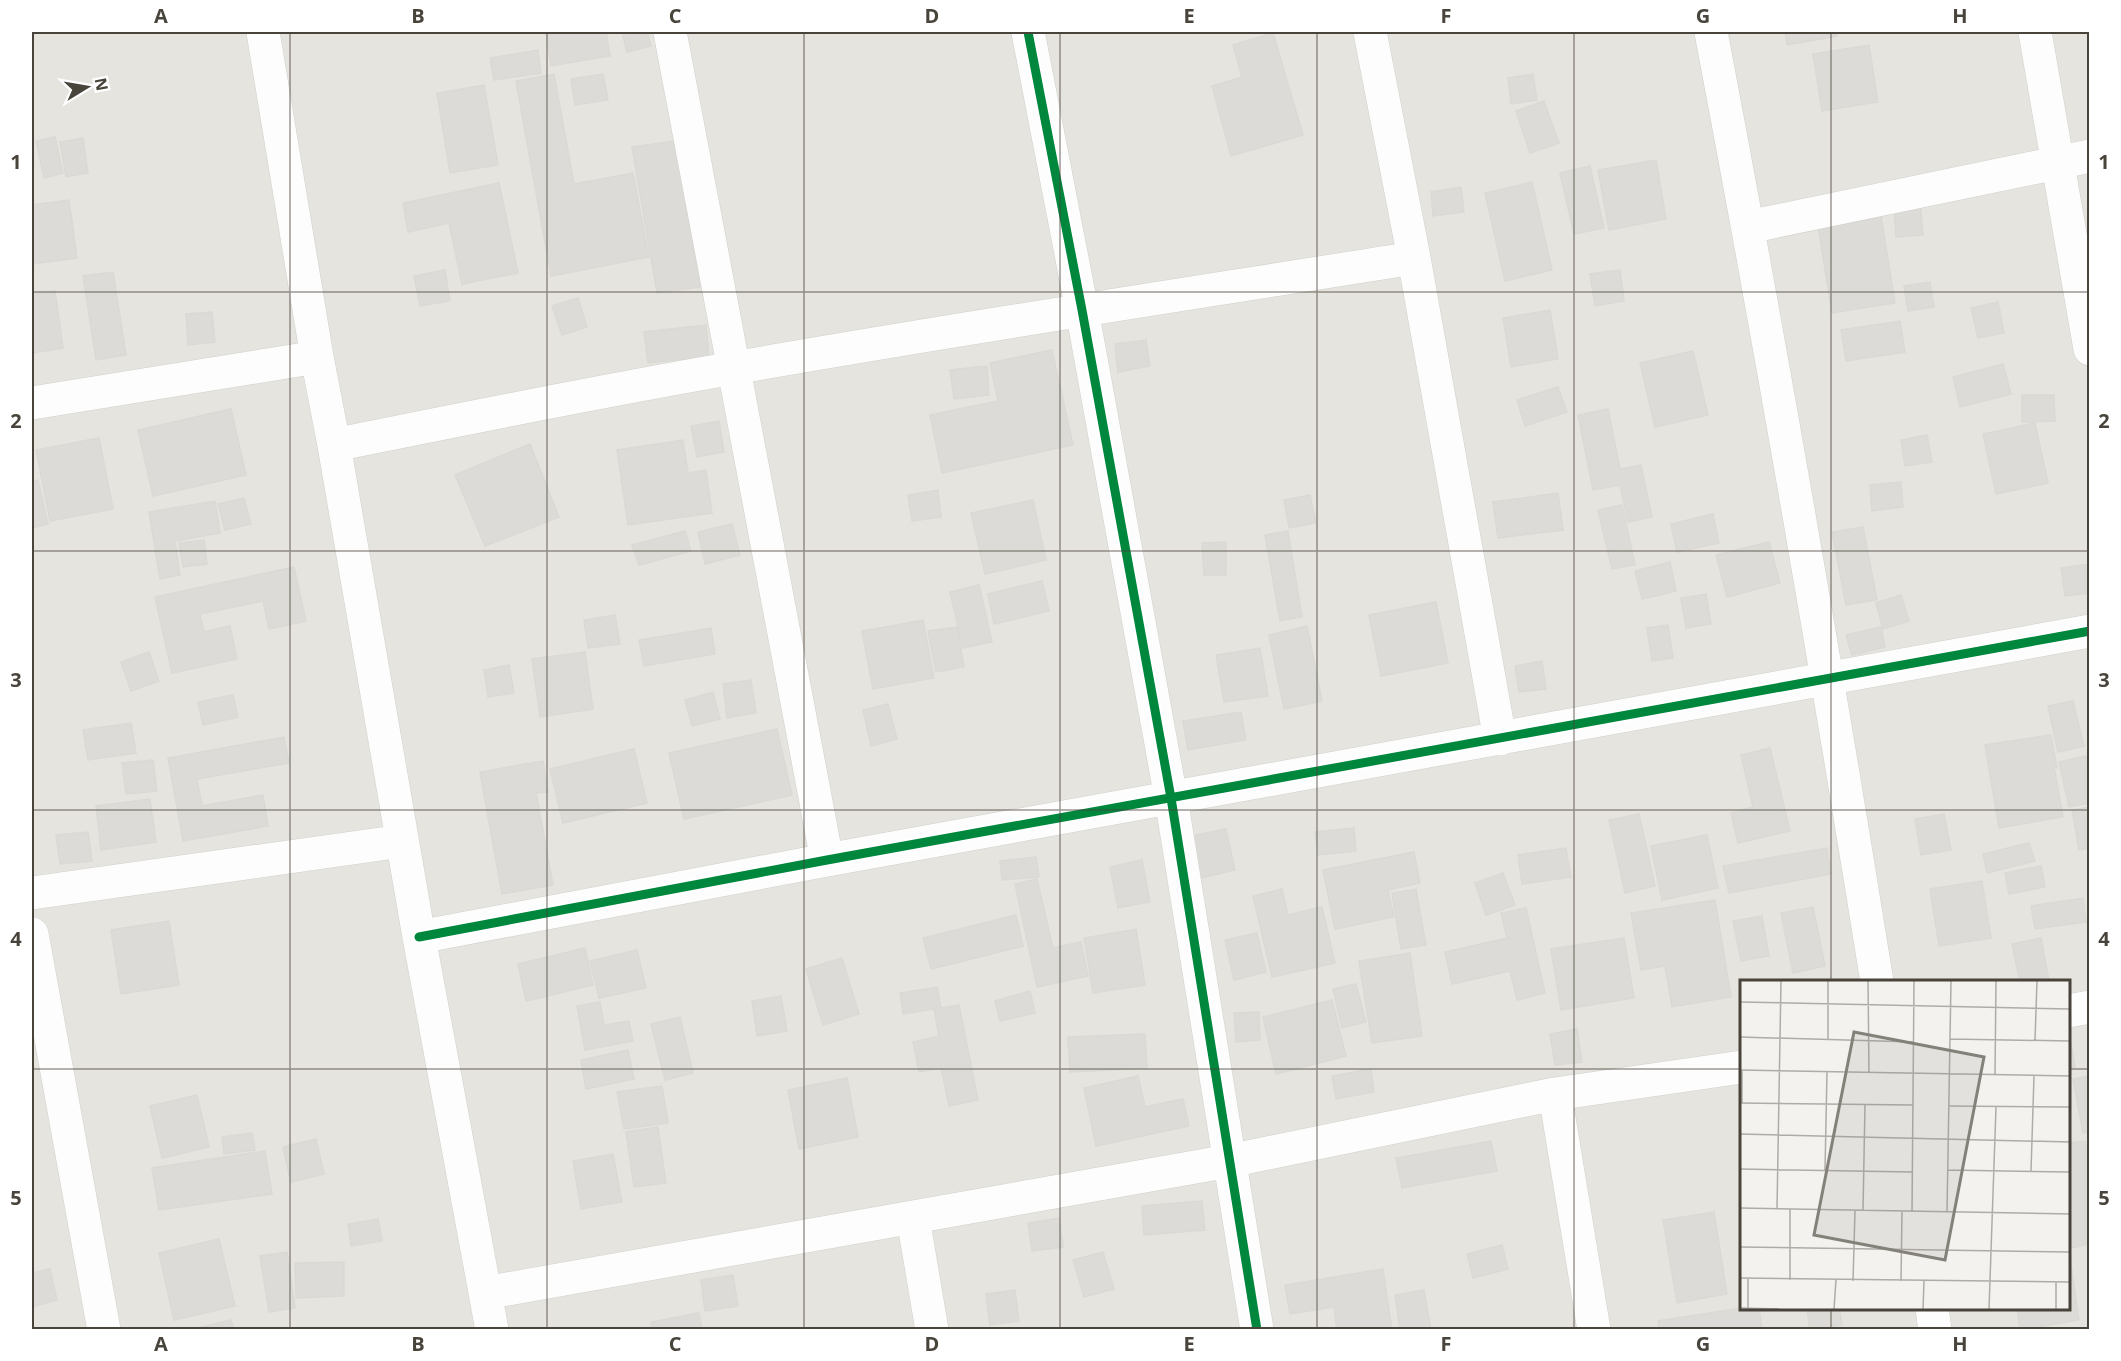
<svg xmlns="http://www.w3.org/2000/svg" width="2121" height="1361" font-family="'Open Sans',sans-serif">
  <rect width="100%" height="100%" fill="#f3f2ef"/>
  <!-- residential -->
  <path fill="#e6e4de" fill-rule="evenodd" d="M32,32H2089V1329H32ZM1742,982H2068V1308H1742Z"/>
  <!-- building -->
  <path fill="#dddbd7" stroke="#dbd9d5" stroke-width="1.5" d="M546,32H606L610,56L551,66Z
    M622,32H647L651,46L627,52Z
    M1785,32H1837V36L1787,45Z
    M1273,33L1303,135L1231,156L1212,86L1242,77L1233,45Z
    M1869,45L1878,102L1822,111L1813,54Z
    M538,50L541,73L494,80L490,58Z
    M554,74L574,184L633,173L649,257L551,276L516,81Z
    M603,74L608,100L575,105L571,79Z
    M1533,74L1537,100L1511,104L1508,78Z
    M484,85L498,165L450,173L437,93Z
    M1544,101L1559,143L1530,153L1516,111Z
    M55,137L63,173L44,178L36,141Z
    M83,138L88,173L66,177L60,142Z
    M675,141L700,287L657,293L632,147Z
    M1656,160L1666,219L1609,230L1598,170Z
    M1590,166L1604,228L1574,234L1560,173Z
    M1532,182L1552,270L1505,281L1485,193Z
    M499,183L518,273L462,284L449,223L408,232L403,203Z
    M1461,187L1464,212L1433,216L1431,192Z
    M69,200L77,258L32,264V205Z
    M1920,203L1923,235L1896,237L1894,205Z
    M1880,210L1895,303L1832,313L1817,220Z
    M445,270L450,301L420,306L414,276Z
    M1620,270L1624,301L1595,306L1590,274Z
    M113,272L126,355L96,360L83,276Z
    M1930,282L1934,307L1908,311L1904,286Z
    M55,291L63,348L32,353V294Z
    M578,298L587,327L562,335L552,306Z
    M1998,302L2004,333L1978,338L1971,308Z
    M1550,310L1558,359L1511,367L1503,318Z
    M212,312L215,342L188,345L186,314Z
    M1900,321L1905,352L1846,361L1841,330Z
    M706,325L709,356L648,363L644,332Z
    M1146,340L1150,366L1118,372L1115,344Z
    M1052,350L1073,445L942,473L930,415L998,401L990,363Z
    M1693,351L1708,415L1655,427L1640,363Z
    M2003,364L2011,394L1960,407L1953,377Z
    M987,366L989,395L954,399L950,370Z
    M1558,387L1567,412L1525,426L1517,400Z
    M2022,395H2054L2055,421L2022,422Z
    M231,409L246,475L153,496L138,430Z
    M1608,409L1620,469L1641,465L1652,517L1628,522L1620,485L1593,490L1578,415Z
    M719,421L724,452L697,457L691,426Z
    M2035,423L2048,483L1996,494L1983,434Z
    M1927,435L1932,462L1905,466L1901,440Z
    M99,438L113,509L50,521L36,450Z
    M683,440L688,473L706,470L712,513L628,525L617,450Z
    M530,444L559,517L485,546L455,475Z
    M38,480L48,524L32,528V482Z
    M1901,482L1903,507L1872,511L1870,485Z
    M938,490L941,517L912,521L908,495Z
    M1558,493L1563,530L1498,538L1493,502Z
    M1310,495L1316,523L1289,528L1284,500Z
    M244,498L251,524L225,530L218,504Z
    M1033,500L1046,560L985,574L971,513Z
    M215,501L220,533L175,541L180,575L160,579L149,512Z
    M1622,505L1635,565L1612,569L1598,510Z
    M1713,514L1719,543L1677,552L1671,524Z
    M732,524L740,555L705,564L698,532Z
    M1863,527L1877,600L1846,605L1832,532Z
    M685,531L691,551L639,565L632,545Z
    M1288,531L1302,617L1280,621L1265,535Z
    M204,540L207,564L183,567L179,543Z
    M1226,542V575H1204L1202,543Z
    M1769,542L1780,583L1727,597L1716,555Z
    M1670,562L1676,591L1642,599L1635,571Z
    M2090,564V593L2065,596L2061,568Z
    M294,567L306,621L269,629L263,601L200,614L204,632L230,626L237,659L172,673L155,597Z
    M1042,581L1049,611L994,624L988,594Z
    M979,585L992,642L963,648L950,592Z
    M1706,594L1711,624L1686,628L1681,598Z
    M1901,595L1909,621L1883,629L1876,603Z
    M1436,602L1448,663L1381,676L1369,615Z
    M615,615L620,644L588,648L584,620Z
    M923,620L934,678L873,689L862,631Z
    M1668,625L1673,658L1652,661L1647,628Z
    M1307,626L1322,701L1284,709L1269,635Z
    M957,627L964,667L936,672L928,631Z
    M1881,627L1885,647L1852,655L1846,635Z
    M711,628L715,654L644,666L639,640Z
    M1260,648L1268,696L1224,702L1216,655Z
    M149,652L159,681L131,691L121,662Z
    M585,652L593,709L540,717L532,659Z
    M1542,661L1546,689L1519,692L1515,666Z
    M509,665L514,693L488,697L484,670Z
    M751,680L756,713L727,718L723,684Z
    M713,692L720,719L692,726L685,700Z
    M233,695L238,717L203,725L198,702Z
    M2073,701L2084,746L2058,752L2048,706Z
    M888,704L897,739L871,746L863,710Z
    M1241,712L1246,740L1188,750L1183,721Z
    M131,723L136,753L88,760L83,730Z
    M777,729L792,795L684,819L669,753Z
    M2051,735L2057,768L2054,767L2063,817L1999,828L1985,745Z
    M284,737L289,763L197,779L202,806L263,795L268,826L183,841L168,758Z
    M1770,748L1790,831L1738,843L1731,813L1753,807L1741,755Z
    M634,749L647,803L563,823L550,769Z
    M2086,756L2090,774V803L2069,807L2059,762Z
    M153,760L157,791L126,794L122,763Z
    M543,761L548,792L536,793L553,885L502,894L480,772Z
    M150,799L156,842L101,850L96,806Z
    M2090,807V848L2079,850L2072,810Z
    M1639,814L1655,886L1625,893L1609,820Z
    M1944,814L1951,850L1921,855L1915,819Z
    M1354,828L1356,851L1318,855L1315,832Z
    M1226,829L1235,870L1197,879L1187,837Z
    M88,832L92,861L60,864L56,835Z
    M1707,835L1718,888L1662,900L1651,846Z
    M2029,843L2035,861L1987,873L1983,854Z
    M1566,848L1571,877L1522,884L1518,855Z
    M1827,848L1831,874L1729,893L1723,866Z
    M1414,852L1420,883L1388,890L1394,917L1335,929L1323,870Z
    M1036,857L1039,877L1002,880L1000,861Z
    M1142,860L1150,902L1118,908L1110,867Z
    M2041,866L2045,887L2009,894L2005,873Z
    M1503,873L1515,905L1486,915L1475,883Z
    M1037,879L1053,948L1081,942L1088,976L1037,987L1015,884Z
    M1982,881L1991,938L1939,946L1930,889Z
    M1282,889L1288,915L1322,907L1335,963L1272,977L1253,896Z
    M1416,889L1426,945L1401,949L1392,893Z
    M2083,898L2086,922L2035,929L2031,906Z
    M1715,900L1731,997L1672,1007L1665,966L1641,970L1631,913Z
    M1813,907L1825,966L1793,973L1781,913Z
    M1526,908L1545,993L1517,1000L1510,971L1452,984L1445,952L1507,938L1501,913Z
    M1016,915L1023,946L931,969L923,938Z
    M1762,916L1769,956L1741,961L1733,921Z
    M169,921L179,985L121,994L111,930Z
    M1136,929L1145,985L1093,993L1084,938Z
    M1257,933L1266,972L1234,980L1225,940Z
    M1624,938L1634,998L1561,1010L1551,949Z
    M2041,938L2049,981L2020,982L2012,944Z
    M585,948L593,985L526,1001L518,964Z
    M637,950L646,988L599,998L590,961Z
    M1410,953L1422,1036L1372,1043L1359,961Z
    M842,958L859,1014L823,1025L806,969Z
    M1356,984L1366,1022L1342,1028L1333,989Z
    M937,987L941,1008L903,1014L900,993Z
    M1030,991L1035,1013L1000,1021L995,1001Z
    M781,996L787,1031L757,1036L752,1001Z
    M1332,1000L1346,1056L1276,1074L1263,1017Z
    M600,1002L604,1025L629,1021L633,1041L585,1050L577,1006Z
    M959,1005L978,1100L949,1106L941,1068L919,1072L913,1042L939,1036L934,1009Z
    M1259,1012L1260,1040L1236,1042L1234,1013Z
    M680,1017L693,1073L665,1080L651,1024Z
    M1577,1029L1582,1062L1555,1065L1550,1034Z
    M1145,1034L1147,1068L1070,1072L1068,1037Z
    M2068,1043H2071L2075,1067L2068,1068Z
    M628,1050L634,1079L586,1089L581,1060Z
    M1371,1069L1374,1092L1336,1099L1332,1076Z
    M1138,1076L1145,1107L1183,1099L1189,1126L1096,1146L1084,1088Z
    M2090,1076V1132L2083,1133L2073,1079Z
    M847,1078L858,1137L799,1149L788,1090Z
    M662,1086L668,1123L624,1129L617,1092Z
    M197,1095L209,1147L162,1158L150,1106Z
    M658,1127L666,1183L634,1187L626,1132Z
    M252,1133L255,1150L224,1154L222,1137Z
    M316,1139L324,1174L291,1182L283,1147Z
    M1491,1141L1497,1171L1402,1188L1396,1158Z
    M2085,1141L2090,1167V1244L2071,1248L2068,1235V1143Z
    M265,1151L272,1194L159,1210L152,1168Z
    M613,1154L622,1202L581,1209L573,1161Z
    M1202,1201L1205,1230L1144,1235L1142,1206Z
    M1714,1212L1727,1294L1677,1303L1663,1220Z
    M1059,1218L1063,1247L1032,1251L1028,1223Z
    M378,1219L382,1241L351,1246L348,1224Z
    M219,1239L235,1306L174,1320L159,1253Z
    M1502,1245L1508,1269L1473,1278L1467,1254Z
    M287,1252L295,1308L269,1312L260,1256Z
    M1103,1252L1114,1289L1084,1297L1073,1260Z
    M2070,1257L2079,1320L2020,1330L2017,1308H2068Z
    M344,1262V1296L296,1298L295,1263Z
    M50,1269L57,1300L32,1307V1273Z
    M1383,1269L1392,1330H1337L1334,1307L1290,1314L1285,1285Z
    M733,1275L738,1306L705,1311L701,1280Z
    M1015,1290L1019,1321L990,1325L986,1294Z
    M1424,1290L1431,1330H1400L1395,1295Z
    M1742,1308H1759L1762,1330H1659L1658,1321Z
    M1807,1308H1839L1842,1325L1810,1330Z
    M699,1313L702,1330H652L651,1322Z
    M231,1320L234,1330H189Z"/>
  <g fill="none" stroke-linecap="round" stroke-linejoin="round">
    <defs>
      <path id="minor" d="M263,32L317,357L334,445L419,937L492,1330
        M670,32L827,860
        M1028,32L1082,310L1171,798L1257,1330
        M1370,32L1414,258L1500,739
        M1711,32C1771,347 1826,664 1877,982
        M2035,32L2090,349
        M1748,227L2090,156
        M32,403L317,357
        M334,445C467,418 600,391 734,368C960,328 1187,294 1414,258
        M32,893L402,841
        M32,934L104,1330
        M419,937L827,860L2090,631
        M2068,1011L2090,1007
        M1555,1094L1594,1330
        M913,1218L932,1330
        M485,1293L1229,1161L1555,1094L1742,1067
        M1932,1308L1935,1330"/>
    </defs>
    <!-- minor casing -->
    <use href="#minor" stroke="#d1d0cc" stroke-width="34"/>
    <!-- minor -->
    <use href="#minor" stroke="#fdfdfd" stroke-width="33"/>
    <defs>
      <path id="cycleway" d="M1028,32L1082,310L1171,798L1257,1330
        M419,937L827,860L2090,631"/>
    </defs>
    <!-- cycleway casing -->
    <use href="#cycleway" stroke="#fff" stroke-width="13"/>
    <!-- cycleway -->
    <use href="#cycleway" stroke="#00873e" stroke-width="9"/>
  </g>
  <!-- grid -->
  <path fill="none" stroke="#49443b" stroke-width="1.5" stroke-opacity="0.55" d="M290,32V1330M547,32V1330M804,32V1330M1060,32V1330M1317,32V1330M1574,32V1330M1831,32V982M32,292H2090M32,551H2090M32,810H2090M32,1069H1742M2068,1069H2090M1831,1308V1330"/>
  <!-- overview -->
  <g transform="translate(1740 980)">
    <rect width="330" height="330" fill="#f3f2ef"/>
    <path fill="none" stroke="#afaca7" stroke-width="1.5" d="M88,1V60M128,1L129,92M0,22L330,29M0,57L174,62M210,59L330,61M295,60L297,1M0,90L330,96M255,95L256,1M0,123L173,125M2,123V90M208,126L330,127M0,154L330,162M0,189L172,192M208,190L330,192M85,191L87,91M291,191L294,96M0,228L330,234M37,229L41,1M123,231L125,124M172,232L174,1M207,232L211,1M0,267L330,272M0,298L330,302M50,300V229M113,301L115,231M161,301L162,232M0,328L39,329M8,329V299M94,329L96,300M183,329L184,301M249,329L256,127M316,329V302"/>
    <path fill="#84817a" fill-opacity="0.15" stroke="#84817a" stroke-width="3" d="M114,52L244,77L205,280L74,255Z"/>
    <rect width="330" height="330" fill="none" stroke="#49443b" stroke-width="3"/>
  </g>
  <!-- border -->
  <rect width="2121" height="1361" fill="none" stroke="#ffffff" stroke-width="66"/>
  <!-- north arrow -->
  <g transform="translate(87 87) rotate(79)" stroke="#ffffff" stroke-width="4.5" paint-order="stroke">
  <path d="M0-4.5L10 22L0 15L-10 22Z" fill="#49443b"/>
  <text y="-9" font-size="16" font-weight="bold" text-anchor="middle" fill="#49443b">N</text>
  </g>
  <rect x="33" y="33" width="2055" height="1295" fill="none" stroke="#49443b" stroke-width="2"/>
  <g font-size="20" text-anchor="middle" font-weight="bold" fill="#49443b">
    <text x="161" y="23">A</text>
    <text x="418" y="23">B</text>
    <text x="675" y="23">C</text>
    <text x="932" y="23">D</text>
    <text x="1189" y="23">E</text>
    <text x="1446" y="23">F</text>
    <text x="1703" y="23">G</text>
    <text x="1960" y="23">H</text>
    <text x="16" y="169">1</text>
    <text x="2104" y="169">1</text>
    <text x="16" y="428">2</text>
    <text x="2104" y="428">2</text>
    <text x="16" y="687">3</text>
    <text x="2104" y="687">3</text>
    <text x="16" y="946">4</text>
    <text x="2104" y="946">4</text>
    <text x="16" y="1205">5</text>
    <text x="2104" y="1205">5</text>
    <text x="161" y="1351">A</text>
    <text x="418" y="1351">B</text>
    <text x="675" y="1351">C</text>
    <text x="932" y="1351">D</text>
    <text x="1189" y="1351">E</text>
    <text x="1446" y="1351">F</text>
    <text x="1703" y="1351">G</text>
    <text x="1960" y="1351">H</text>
  </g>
</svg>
